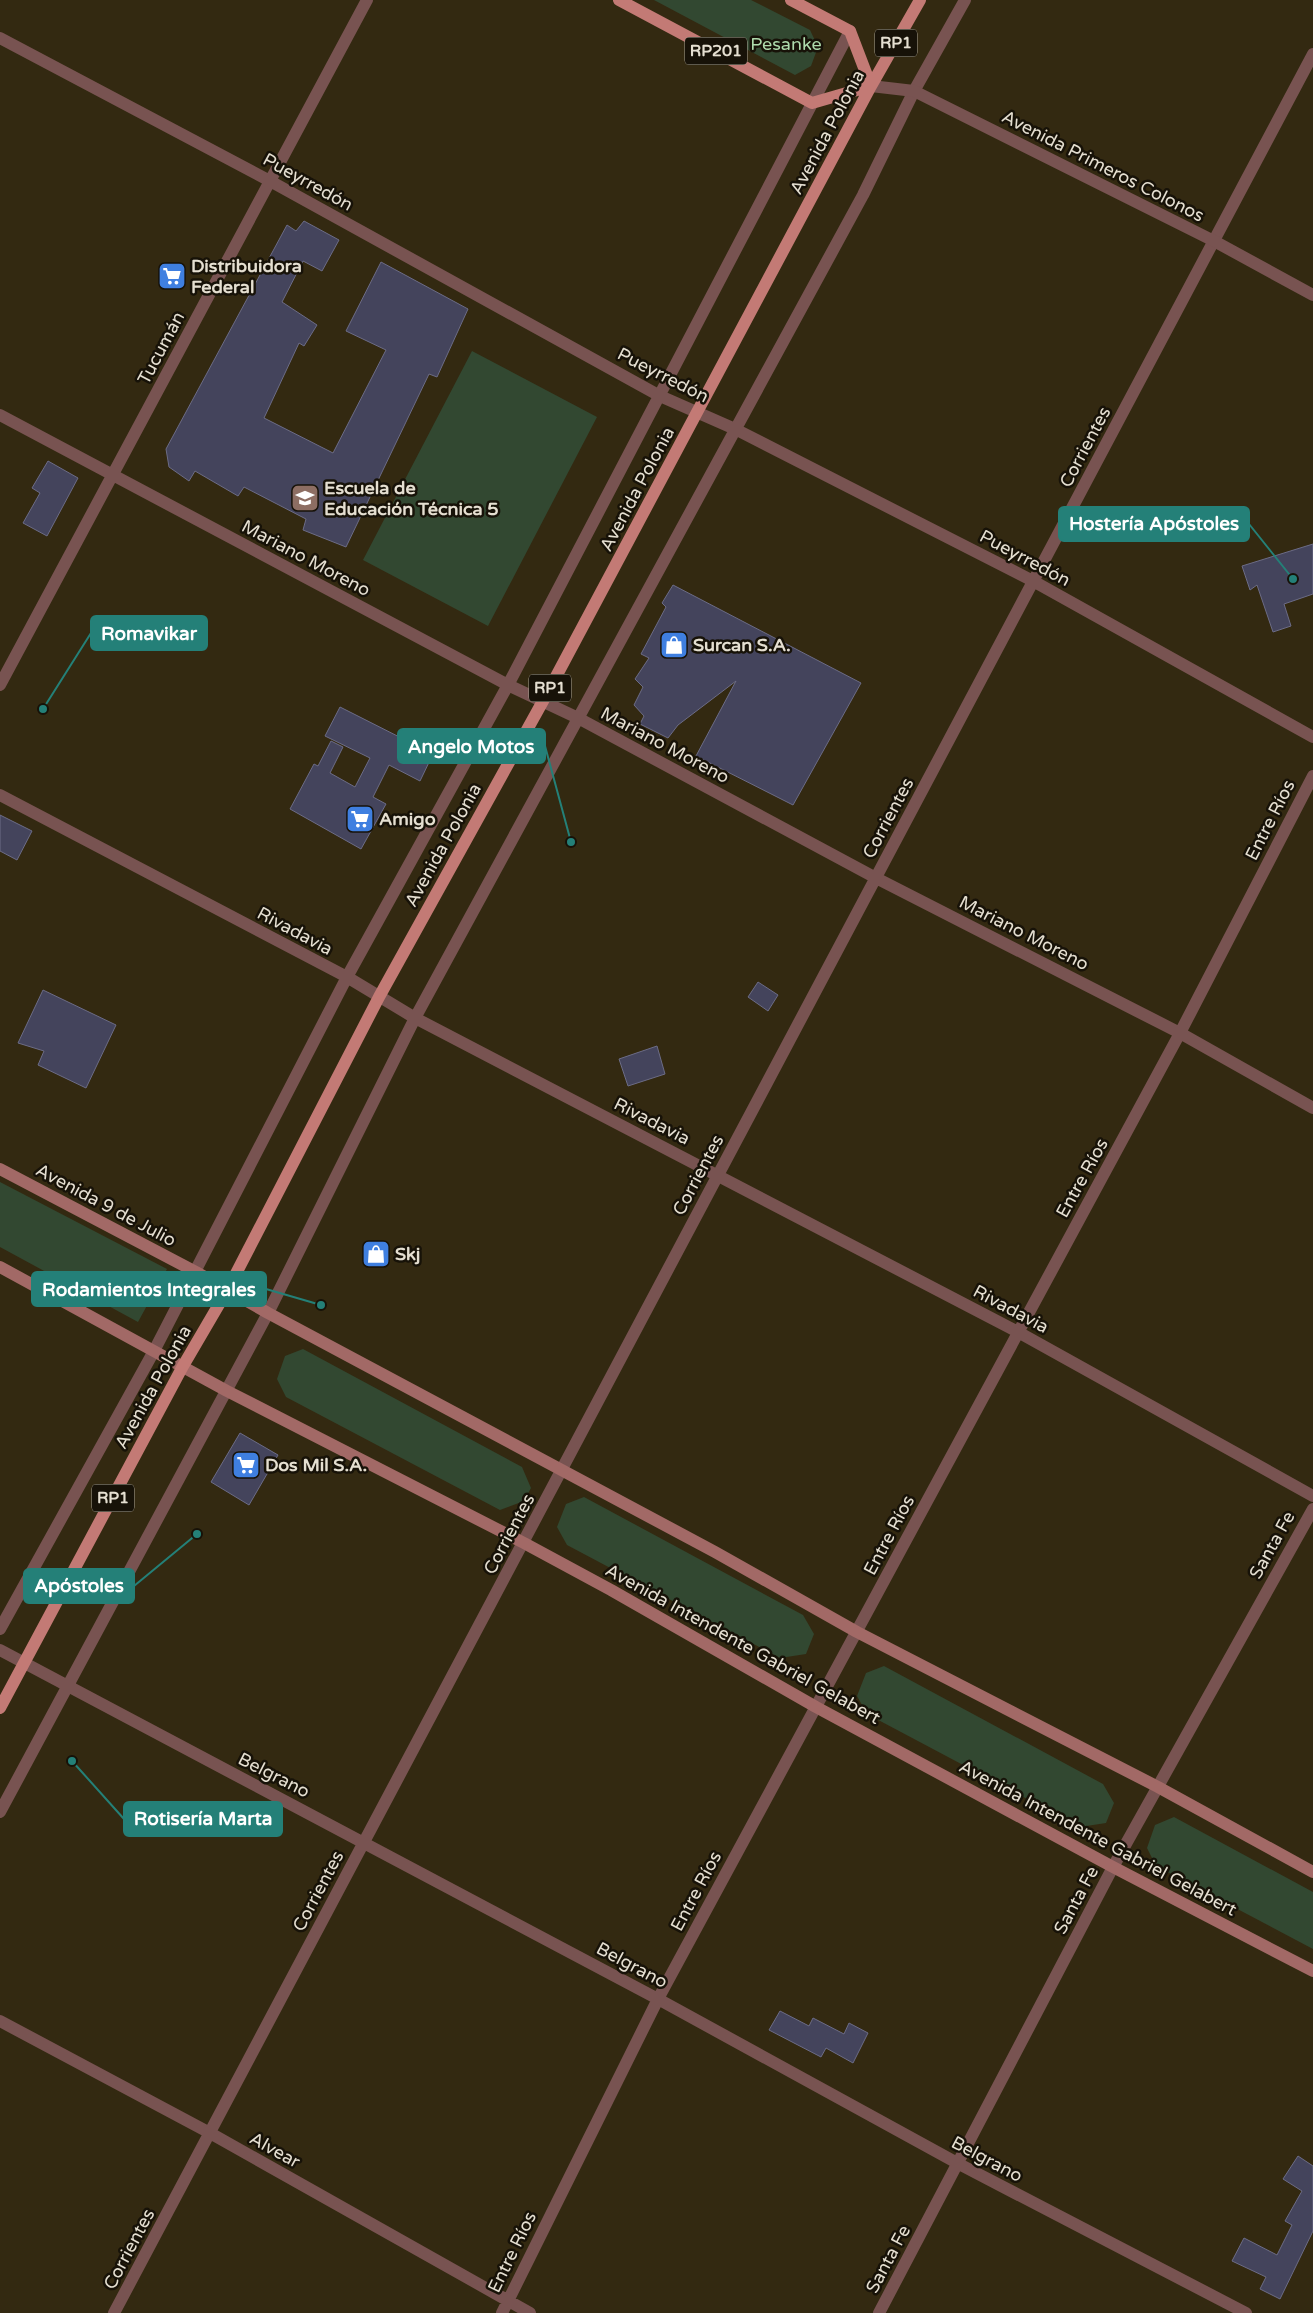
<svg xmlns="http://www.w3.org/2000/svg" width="1313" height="2313" font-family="'Varela Round',sans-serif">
  <rect width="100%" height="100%" fill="#332911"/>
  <!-- green -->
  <path fill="#324831" d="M654,0H751L810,30L818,47L811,66L795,75Z
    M472,351L597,417L488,626L363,560Z
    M0,1182L167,1269L138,1322L0,1247Z
    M303,1349L522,1467L531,1488L524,1501L500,1510L286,1397L277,1379L285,1356Z
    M584,1497L803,1615L814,1634L806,1654L780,1658L567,1545L557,1527L566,1504Z
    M884,1666L1103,1784L1114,1803L1106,1823L1080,1827L867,1714L857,1696L866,1673Z
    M1174,1817L1313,1892V1949L1156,1866L1147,1848L1155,1825Z"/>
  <!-- building -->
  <path fill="#44445c" stroke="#6c6c86" d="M304,221L339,240L322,271L303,261L282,302L317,325L304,346L299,343L264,418L333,453L386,350L346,331L381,262L468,309L437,377L429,374L346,547L303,530L306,519L244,487L238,496L195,471L189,481L169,467L166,449L287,225L296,231Z
    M48,461L78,478L47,536L23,523L40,493L32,488Z
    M1313,544V594L1284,604L1291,626L1273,632L1257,585L1250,590L1242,566Z
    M673,585L861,683L793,805L696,756L736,681L678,725L668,738L640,724L644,716L634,705L643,687L635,679L649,658L641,654L666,607L662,603Z
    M340,707L433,754L420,781L389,765L373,797L386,804L361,849L290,809L314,764L318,766L331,741L343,747L330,773L355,787L370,758L325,736Z
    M0,815L32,831L17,860L0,851Z
    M758,982L778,995L768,1011L748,997Z
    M43,990L116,1025L86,1088L38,1065L44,1051L18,1043Z
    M657,1046L665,1074L628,1086L619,1059Z
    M240,1433L278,1455L249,1505L211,1482Z
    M780,2011L809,2026L813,2018L844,2034L849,2023L868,2033L853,2063L826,2048L821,2057L769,2030Z
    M1298,2156L1313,2166V2231L1280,2299L1260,2289L1266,2277L1232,2261L1244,2238L1277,2255L1292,2225L1285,2221L1302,2191L1283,2179Z"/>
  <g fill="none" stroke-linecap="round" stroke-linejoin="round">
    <!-- minor -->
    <path stroke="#785351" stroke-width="12" d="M0,38L270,181L660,396L735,429L1033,581L1313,737
      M0,415L508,685L578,718L876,878L1180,1033L1313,1108
      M0,685L367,0
      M0,795L347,977L415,1018L1018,1332L1313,1496
      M0,1629L154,1351L347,977L508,685L850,31
      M0,1650L658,1999L959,2164L1246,2313
      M0,1812L268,1313L415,1018L863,195L914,91L965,0
      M0,2021L210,2133L530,2313
      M114,2313L1313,54
      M502,2313L658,1999L1180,1033L1313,776
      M879,2313L1113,1867L1313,1509"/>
    <!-- tertiary -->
    <path stroke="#785351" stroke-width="12" d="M871,86L914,91L1214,241L1313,295"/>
    <!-- secondary -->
    <path stroke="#a26966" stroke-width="12" d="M0,1169L196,1272L268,1313L715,1552L857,1632L1158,1787L1313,1872
      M0,1267L227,1391L524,1543L611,1590L816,1707L1113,1867L1313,1971"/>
    <!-- primary -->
    <path stroke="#c37a75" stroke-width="12" d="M619,0L812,103L871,86
      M791,0L850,31L871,86
      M0,1708L183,1366L228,1289L379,997L543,701L871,86L920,0"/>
  </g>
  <!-- icons -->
  <defs>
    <symbol id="supermarket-square" viewBox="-11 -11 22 22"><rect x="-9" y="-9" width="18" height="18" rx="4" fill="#3f7fe0" stroke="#171208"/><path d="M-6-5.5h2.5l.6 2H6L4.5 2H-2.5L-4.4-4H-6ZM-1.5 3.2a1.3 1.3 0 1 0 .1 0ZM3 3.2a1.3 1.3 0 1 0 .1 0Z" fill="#fff"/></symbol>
    <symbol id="school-square" viewBox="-11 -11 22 22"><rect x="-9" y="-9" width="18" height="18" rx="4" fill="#8d6e63" stroke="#171208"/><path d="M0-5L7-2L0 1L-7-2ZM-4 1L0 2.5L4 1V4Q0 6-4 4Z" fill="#fff"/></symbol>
    <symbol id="shop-square" viewBox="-11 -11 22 22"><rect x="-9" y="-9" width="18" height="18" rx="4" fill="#3f7fe0" stroke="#171208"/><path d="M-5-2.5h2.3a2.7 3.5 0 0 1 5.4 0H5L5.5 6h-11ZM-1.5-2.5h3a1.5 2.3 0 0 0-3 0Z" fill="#fff"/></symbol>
  </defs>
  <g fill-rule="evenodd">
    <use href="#supermarket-square" x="156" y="260" width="32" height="32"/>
    <use href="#school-square" x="289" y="482" width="32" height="32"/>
    <use href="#shop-square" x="658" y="629" width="32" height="32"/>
    <use href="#supermarket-square" x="344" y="803" width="32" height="32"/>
    <use href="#shop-square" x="360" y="1238" width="32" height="32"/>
    <use href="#supermarket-square" x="230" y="1449" width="32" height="32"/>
  </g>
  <g text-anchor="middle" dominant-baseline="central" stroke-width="5" stroke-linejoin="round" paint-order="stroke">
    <!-- shield labels -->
    <g fill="#171208" stroke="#a7a295" stroke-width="1">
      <rect x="875" y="29.5" width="42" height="27" rx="4"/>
      <rect x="685" y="37.5" width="62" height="27" rx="4"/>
      <rect x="529" y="674.5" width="42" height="27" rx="4"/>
      <rect x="92" y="1484.5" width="42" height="27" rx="4"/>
    </g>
    <g font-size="16" font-weight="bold" fill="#e5dfd1">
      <text x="896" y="43">RP1</text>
      <text x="716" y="51">RP201</text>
      <text x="550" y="688">RP1</text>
      <text x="113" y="1498">RP1</text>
    </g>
    <!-- park labels -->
    <g font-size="18" fill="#aedaac" stroke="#171208">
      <text x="786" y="44">Pesanke</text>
    </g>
    <!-- street labels -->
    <g font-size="18" fill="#e5dfd1" stroke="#171208">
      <text transform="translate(827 132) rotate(-62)">Avenida Polonia</text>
      <text transform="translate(1103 166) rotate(27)">Avenida Primeros Colonos</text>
      <text transform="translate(308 182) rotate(29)">Pueyrredón</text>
      <text transform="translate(161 348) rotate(-62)">Tucumán</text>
      <text transform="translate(663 375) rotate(27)">Pueyrredón</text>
      <text transform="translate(1085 447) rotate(-62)">Corrientes</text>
      <text transform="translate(637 489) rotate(-62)">Avenida Polonia</text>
      <text transform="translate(306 558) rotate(28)">Mariano Moreno</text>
      <text transform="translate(1025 558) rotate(28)">Pueyrredón</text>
      <text transform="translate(665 745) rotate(28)">Mariano Moreno</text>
      <text transform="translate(888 818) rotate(-62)">Corrientes</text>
      <text transform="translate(1270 820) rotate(-63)">Entre Ríos</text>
      <text transform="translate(443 845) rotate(-61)">Avenida Polonia</text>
      <text transform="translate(295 931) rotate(28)">Rivadavia</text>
      <text transform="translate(1024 933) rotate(27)">Mariano Moreno</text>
      <text transform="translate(652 1121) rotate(27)">Rivadavia</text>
      <text transform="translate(698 1175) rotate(-62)">Corrientes</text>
      <text transform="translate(1082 1178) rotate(-61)">Entre Ríos</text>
      <text transform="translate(106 1205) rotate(28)">Avenida 9 de Julio</text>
      <text transform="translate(1011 1309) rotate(28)">Rivadavia</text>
      <text transform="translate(153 1387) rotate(-61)">Avenida Polonia</text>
      <text transform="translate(509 1534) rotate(-62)">Corrientes</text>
      <text transform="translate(889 1535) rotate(-62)">Entre Ríos</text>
      <text transform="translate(1272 1545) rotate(-61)">Santa Fe</text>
      <text transform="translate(743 1644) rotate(29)">Avenida Intendente Gabriel Gelabert</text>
      <text transform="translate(274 1775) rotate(27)">Belgrano</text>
      <text transform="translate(1098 1838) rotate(28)">Avenida Intendente Gabriel Gelabert</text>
      <text transform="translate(318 1891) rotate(-62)">Corrientes</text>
      <text transform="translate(696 1891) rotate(-62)">Entre Ríos</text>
      <text transform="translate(1076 1900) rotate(-62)">Santa Fe</text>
      <text transform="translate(632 1965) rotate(28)">Belgrano</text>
      <text transform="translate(275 2150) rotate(29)">Alvear</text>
      <text transform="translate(987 2159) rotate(28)">Belgrano</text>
      <text transform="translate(129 2249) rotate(-62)">Corrientes</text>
      <text transform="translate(512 2252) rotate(-64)">Entre Ríos</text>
      <text transform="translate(888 2259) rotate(-62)">Santa Fe</text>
    </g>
    <!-- poi labels -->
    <g font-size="18" font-weight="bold" fill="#e5dfd1" stroke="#171208" text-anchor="start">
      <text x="191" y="266">Distribuidora<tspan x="191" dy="21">Federal</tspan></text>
      <text x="324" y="488">Escuela de<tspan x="324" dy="21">Educación Técnica 5</tspan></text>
      <text x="693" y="645">Surcan S.A.</text>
      <text x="379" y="819">Amigo</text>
      <text x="395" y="1254">Skj</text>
      <text x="265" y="1465">Dos Mil S.A.</text>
    </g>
  </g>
  <!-- callouts -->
  <path fill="none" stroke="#248078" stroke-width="2" d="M1293 579L1249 524M43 709L91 633M571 842L545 746M321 1305L266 1289M197 1534L134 1586M72 1761L124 1819"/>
  <g fill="#248078" stroke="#171208" stroke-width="2">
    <circle cx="1293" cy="579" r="5"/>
    <circle cx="43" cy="709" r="5"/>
    <circle cx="571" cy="842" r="5"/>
    <circle cx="321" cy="1305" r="5"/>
    <circle cx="197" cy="1534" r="5"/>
    <circle cx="72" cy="1761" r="5"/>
  </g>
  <g fill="#248078" stroke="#248078" stroke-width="2">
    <rect x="1059" y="507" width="190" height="34" rx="5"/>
    <rect x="91" y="616" width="116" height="34" rx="5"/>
    <rect x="398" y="729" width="147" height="34" rx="5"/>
    <rect x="32" y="1272" width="234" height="34" rx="5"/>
    <rect x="24" y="1569" width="110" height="34" rx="5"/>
    <rect x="124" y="1802" width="158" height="34" rx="5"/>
  </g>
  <g font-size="19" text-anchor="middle" font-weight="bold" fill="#fff">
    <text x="1154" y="530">Hostería Apóstoles</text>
    <text x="149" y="640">Romavikar</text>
    <text x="471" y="753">Angelo Motos</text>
    <text x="149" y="1296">Rodamientos Integrales</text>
    <text x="79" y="1592">Apóstoles</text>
    <text x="203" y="1825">Rotisería Marta</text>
  </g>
</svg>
